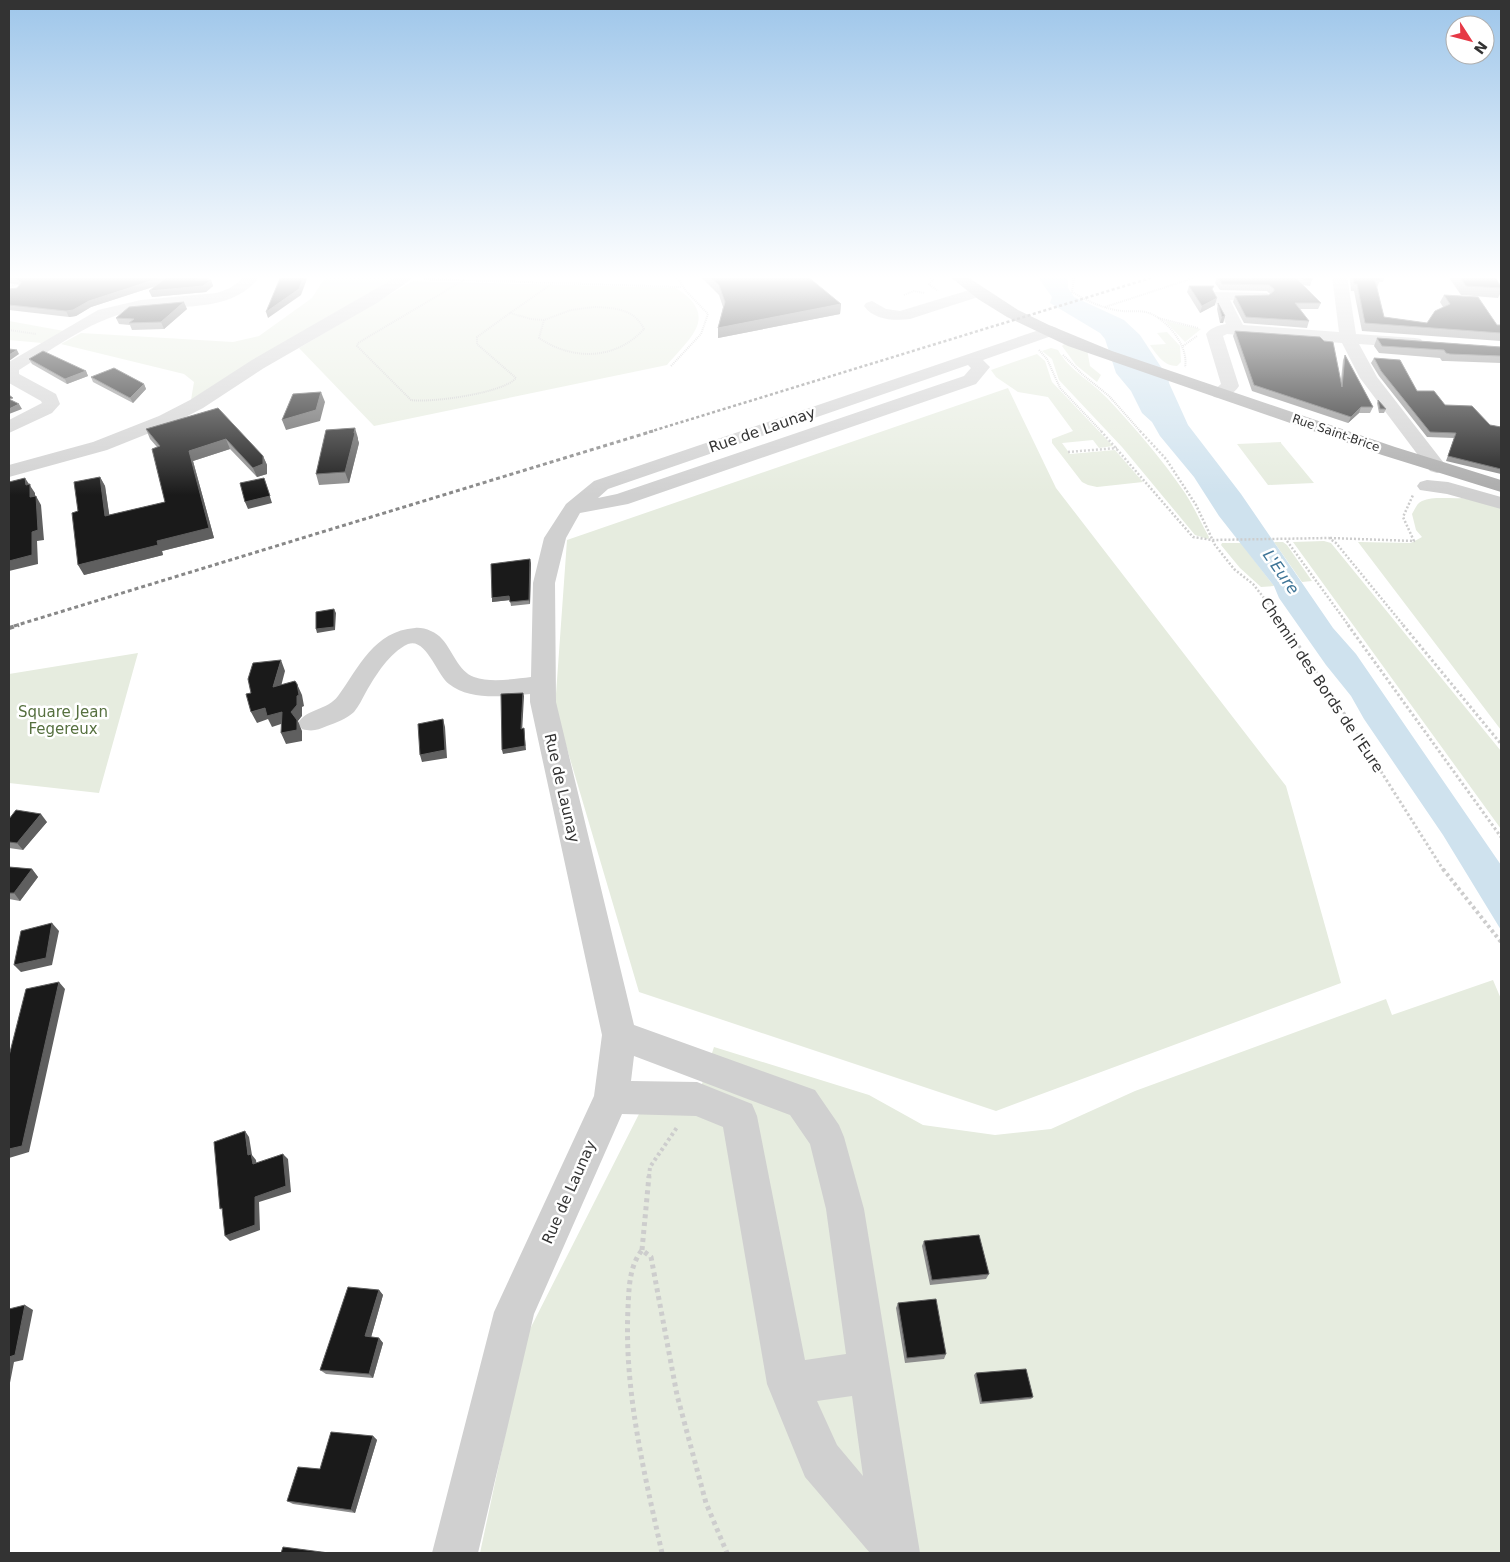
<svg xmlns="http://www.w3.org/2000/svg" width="1510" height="1562" font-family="'DejaVu Sans',sans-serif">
  <rect width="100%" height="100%" fill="#fff"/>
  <!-- green -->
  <path fill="#e6ecdf" d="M326,276H399L260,356L191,400L194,382L184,374L61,344L81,333L233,342L259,336L312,298Z
    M413,281L676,288C719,316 692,336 667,365L374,426L299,348Z
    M9,321L64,331L42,343L9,340Z
    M1165,321L1201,329L1185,342Z
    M1167,332L1180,346L1181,362L1177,366C1164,366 1157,355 1150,345L1166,344L1157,333Z
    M1064,344L1087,349L1090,366L1101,375L1097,382L1076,365L1062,346Z
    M1051,348L1058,350C1069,370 1091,381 1107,398C1135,428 1162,459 1185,493C1194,507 1201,523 1209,537L1208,539L1195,535L1122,447L1059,380L1052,359L1042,351Z
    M1037,354L1045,361L1052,382L1113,446L1099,448L1093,440L1062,443L1070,454L1115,450L1143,482L1097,487L1088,485L1082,482L1052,443V439L1073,431L1048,397L1018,392L996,377L991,370Z
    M1008,388L1056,488L1286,786L1341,983L996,1111L639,992L555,708L567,540Z
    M1281,442V443L1314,483L1268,485L1237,444Z
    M1462,498L1501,506V730L1358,542L1411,543L1422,537L1416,530L1412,514C1415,509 1417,503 1422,501C1433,496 1451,499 1462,498Z
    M1324,541L1331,543L1501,751V829L1293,542Z
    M1274,542H1283L1287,545L1312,581L1302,582Z
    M1222,543H1241L1274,586L1261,587L1240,568L1221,545Z
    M138,653L99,793L9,783V674Z
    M1493,980L1501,999V1553H480L526,1337L640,1112L697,1099L714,1047L869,1095L923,1125L995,1135L1051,1129L1135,1091L1386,999L1392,1015Z"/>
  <!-- water -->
  <path fill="#cfe2ee" d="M1037,276H1065L1068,280V288L1074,297L1124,320L1140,335L1161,367L1168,375L1169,383L1188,425L1241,494L1333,628L1356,654L1501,865V930L1443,835L1364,719L1351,696L1326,665L1279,598L1274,586L1219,516L1194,477L1160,436L1152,422L1142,413L1131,391L1116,373L1105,339L1100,333L1050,303L1052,297Z"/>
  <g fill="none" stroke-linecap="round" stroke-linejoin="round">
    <!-- path-far4 -->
    <path stroke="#cdcdcd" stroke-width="2" stroke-dasharray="1 1" stroke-linecap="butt" d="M927,276L934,279L929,284L938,291
      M1074,278L1072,292C1087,301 1104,309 1122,311C1131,312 1141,310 1149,313C1168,320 1189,347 1185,367
      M424,279L681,287
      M464,280L358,343L357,346L411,400C431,403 504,393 516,378L477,344V337L510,313
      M9,288L19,282
      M904,295L914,291L924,293
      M595,307C616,308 634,309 644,329C616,360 573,361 539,338L544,320L571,310Z
      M1105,307L1200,276
      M1158,318L1198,328
      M544,320L531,319L510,313L553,283
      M9,330L36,334
      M1183,346L1197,336
      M1039,350L1047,359L1060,388L1102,432
      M1063,355L1082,374L1109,396L1141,432
      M671,366L701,334L708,314L686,291L676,276"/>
    <!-- path-far3 -->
    <path stroke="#cdcdcd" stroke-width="2.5" stroke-dasharray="2 2" stroke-linecap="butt" d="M1101,431L1193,537L1212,540L1329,538L1336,543L1404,626
      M1140,431L1166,459L1196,505L1215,545L1234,569L1253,584L1286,626
      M1068,452L1117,448
      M1330,538L1414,541L1403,517L1413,495
      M1287,541L1349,626"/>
    <!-- path-far2 -->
    <path stroke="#cdcdcd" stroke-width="3" stroke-dasharray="2.5 2.5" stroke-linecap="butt" d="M1285,625L1344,713L1444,871
      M1348,625L1501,837
      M1403,625L1501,744"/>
    <!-- path-far1 -->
    <path stroke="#cdcdcd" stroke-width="4" stroke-dasharray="3 3" stroke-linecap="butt" d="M1443,869L1501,942
      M649,1177L650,1167L678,1126"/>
    <!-- path -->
    <path stroke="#cdcdcd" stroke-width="5" stroke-dasharray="4 4" stroke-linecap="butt" d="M642,1250L649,1176
      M662,1553C644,1472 624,1391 628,1308C629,1288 629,1267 642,1250L651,1257L677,1395L706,1503L727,1553"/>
    <!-- minor -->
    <path fill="#d0d0d0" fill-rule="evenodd" d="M244,276H260C233,314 180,304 140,310C95,316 57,347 19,370V374L56,394L60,404L52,413L9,433V420L42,403L41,401L9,383V362L98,310L141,300L216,293C228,290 237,285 244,276Z
      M398,276H416L377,303L264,368L203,408L172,424L107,450L9,477V465L93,442L159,416L190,400L252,360Z
      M1332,276H1347L1356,334L1415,338L1421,339L1423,343L1421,347L1415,348L1359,344L1377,377L1447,467L1444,471L1437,473L1430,471L1360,378L1342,343L1227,334L1223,336L1239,386C1233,395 1224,399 1214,397L1211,393L1221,384L1206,334C1210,328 1219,325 1226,324L1212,295L1215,292L1267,293L1270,296L1267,299L1230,300L1243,325L1339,332Z
      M976,288L981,290L984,293L981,296L910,319C894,321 874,320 864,306L866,303L872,301L886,309L900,311Z
      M1051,326L1057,328L1059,331L1057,334L983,360L990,367L976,384L628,504L580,513L566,538L555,583L556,702L634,1025L815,1090L839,1125L844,1137L864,1209L920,1553H870L805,1477L767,1384L723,1127L696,1116L622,1114L534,1314L478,1553H432L494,1312L594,1096L602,1035L530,702V694C505,696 470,701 449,684C437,675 426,637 408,644C389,653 376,675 366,692C362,699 359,706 354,712C346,719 336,723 327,726C318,730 312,732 302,729L298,723C306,709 328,710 338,696C359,667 374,631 415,628C424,627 436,632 442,639C453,651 458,671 474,677C491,683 513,679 531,677L533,583L544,538L566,504L594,481ZM968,365L971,368L964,376L617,494L598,498L608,489ZM634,1056L790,1115L810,1144L826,1209L846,1354L805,1360L757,1116L752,1104L697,1082L631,1081ZM852,1396L863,1476L837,1445L817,1401Z
      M1427,480L1448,482L1501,497V509L1447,494L1420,490L1417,486L1420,482Z"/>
    <!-- major -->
    <path fill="#ababab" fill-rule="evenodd" d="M949,276H966L1018,310L1049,325L1112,351L1395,447L1501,480V492L1382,455L1068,346L1007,317L978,299Z"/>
    <!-- rail-far2 -->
    <path stroke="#888" stroke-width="2.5" stroke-dasharray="3 2.5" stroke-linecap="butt" d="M649,432L1157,276"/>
    <!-- rail-far1 -->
    <path stroke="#888" stroke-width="3" stroke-dasharray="4 3" stroke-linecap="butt" d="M14,626L653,431"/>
    <!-- rail -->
    <path stroke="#888" stroke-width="4" stroke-dasharray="5 4" stroke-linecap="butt" d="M9,628L19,625"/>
  </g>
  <!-- wall -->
  <path fill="#8c8c8c" d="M9,276H212L207,280H211L213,286L206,292L152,297L156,286L91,307L76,316L69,317L9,310V289L17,288L20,285L9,283Z
    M700,276H807L841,304L840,314L718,338V328L723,307L719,295Z
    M1242,276H1312V280L1310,286L1303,285L1321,303L1318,309H1300L1309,321L1307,328L1244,323L1233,302L1235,296L1269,295L1270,294L1267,291L1220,290L1215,283L1217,277L1244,278L1242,277Z
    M1350,276H1385L1383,282H1379L1377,288L1384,317L1427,323L1443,307L1440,302L1444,295L1497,325H1501V342V341L1362,331L1354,291H1351L1350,280Z
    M1448,276H1494L1501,286V292L1498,298L1461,295Z
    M1189,286L1213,290L1215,305L1200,313L1187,292Z
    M1218,303L1225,316L1223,323H1220L1217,309Z
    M187,309L164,329L132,330L130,325L119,324L116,318Z
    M1235,331L1341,380L1343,360L1345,355L1373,407L1370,413H1359L1348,423L1252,391L1233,336Z
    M1377,338L1501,347V363L1446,361H1442L1440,358L1379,353L1374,346Z
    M1374,358L1417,391L1445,405L1490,425L1501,427V474L1446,461L1454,438L1427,437L1379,376L1371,363Z
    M29,359L86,371L88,376L67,384L32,364Z
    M91,377L144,384L146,389L133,403L93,382Z
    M1378,400L1386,409L1384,413H1379L1377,403Z
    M218,408L263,456L267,465V474L257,477L230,449L193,461L214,538L162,551L163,555L84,575L78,511L100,477L105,486L109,515L165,502L157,447L150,439L146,429Z
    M358,438V440L359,443L349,483L319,485L316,474Z
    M531,563L530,604L511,606L510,600L492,602Z
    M9,819L47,822L23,850L9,848Z
    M9,867L32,869L38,877L20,901L9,899Z
    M924,1241L989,1274L986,1279L930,1285L922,1246Z
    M379,1290L383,1295L371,1337L379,1338L383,1343L373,1378L326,1374L320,1370Z
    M898,1303L946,1354L944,1359L905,1363L896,1308Z
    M976,1373L1033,1397L1031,1399L980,1404L974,1375Z
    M373,1436L377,1440L355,1513L293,1504L287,1501L320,1469Z"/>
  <!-- shaded-wall -->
  <path fill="#5f5f5f" d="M166,276H169L171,281L91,307L76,316L69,317L66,311L89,301Z
    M201,276H212L198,285L196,280Z
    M304,276H306L307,279L301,295L268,318L266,312Z
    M211,280L213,286L206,292L152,297L149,291Z
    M1217,298L1215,305L1200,313L1202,306Z
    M184,302L187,309L164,329L161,322Z
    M841,304L840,314L718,338V328Z
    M1225,316L1223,323H1220L1222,317Z
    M17,350L19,354L9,361V355Z
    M86,371L88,376L67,384L65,379Z
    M144,384L146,389L133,403L130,398Z
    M321,392L325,402L320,421L286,430L282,420Z
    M19,404L22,409L9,414V409Z
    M1361,407L1359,413L1348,423L1351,417Z
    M355,428L358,438V440L359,443L349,483L345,472Z
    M226,439L230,449L193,461L214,538L162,551L163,555L84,575L78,565L157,541L189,451Z
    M263,456L267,465V474L257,477L253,468Z
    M100,477L105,486L111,526L105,516Z
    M25,478L35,493V506L30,497L26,485Z
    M264,478L272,503L248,509L245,502Z
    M36,496L41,505L44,540L37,541L38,564L9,571V561L32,532Z
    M530,559L531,563L530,604L529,600Z
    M509,596L510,600L492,602V598Z
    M334,609L336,613L335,630L317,633L316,629Z
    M281,660L285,671L278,698L273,687Z
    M297,684L302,695L304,706L302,707V716L298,721L302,731V741L286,744L281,733Z
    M523,693L524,696L522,733L521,729Z
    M265,708L282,712L287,722L272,727L268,719L257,723L251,712Z
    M443,719L445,727L447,758L422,762L420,755Z
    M524,728L526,750L503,754L502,750Z
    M41,814L47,822L23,850L17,843Z
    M32,869L38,877L20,901L14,893Z
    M52,923L59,931L52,965L21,972L14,965Z
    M59,982L65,989L29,1152L9,1158V1149Z
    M245,1131L249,1137L252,1155L256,1160L257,1169L253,1164L248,1155Z
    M283,1154L288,1159L291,1192L259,1202L260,1230L230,1241L225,1236Z
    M379,1290L383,1295L370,1341L365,1336Z
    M25,1305L33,1310L23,1360L14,1362L9,1388V1357Z
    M379,1338L383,1343L373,1378L369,1374Z
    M373,1436L377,1440L355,1513L351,1510Z"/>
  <!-- building -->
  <path fill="#1a1a1a" stroke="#5f5f5f" d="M9,276H166L89,301L73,310L66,311L9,305V289L17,288L21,283L18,279L9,278Z
    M168,276H201L196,280H211L203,286L149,291Z
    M281,276H304L299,289L266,312Z
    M709,276H807L841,304L718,328L725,302L719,285Z
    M1250,276H1312V280L1296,278L1321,303H1295L1309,321L1246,317L1235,296L1269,295L1274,291V289L1269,285L1222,284L1217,277L1251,278Z
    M1353,276H1380V280H1375L1384,317L1427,323L1435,311L1450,304L1444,295L1478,297L1497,325H1501V333L1365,323L1357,284H1354Z
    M1459,276H1494L1501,286V288L1466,286Z
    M1189,286H1214L1212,289L1217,298L1202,306Z
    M184,302L161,322L129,323L134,319L116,318L129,307Z
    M1218,303L1225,316L1222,317Z
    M1235,331L1320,337L1324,341L1333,342L1342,387L1345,355L1373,407H1361L1351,417L1254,385Z
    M1377,338L1501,347V356L1450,354L1446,353L1444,350L1382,346Z
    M9,349L17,350L9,355Z
    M43,351L86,371L65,379L29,359Z
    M1374,358L1400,360L1417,391H1434L1445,405L1472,406L1490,425L1501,427V469L1448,456L1456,433L1430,432L1381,371Z
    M114,368L144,384L130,398L91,377Z
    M321,392L316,410L282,420L293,394Z
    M9,395L13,398L9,399L19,404L9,409Z
    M1378,400L1386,409H1380Z
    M218,408L263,456V464L253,468L226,439L189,451L209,528L157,541L158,545L78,565L72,513L78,511L74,482L100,477L105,516L165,502L152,449L160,446L146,429Z
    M355,428L354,433H355L345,472L316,474L326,430Z
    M25,478L26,485L30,484V497L36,496L38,530L32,532V555L9,561V482Z
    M264,478L270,496L245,502L240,483Z
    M530,559L529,600L510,602L509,596L492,598L491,564Z
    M334,609V627L316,629V612Z
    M281,660L273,687L295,681L297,684L299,695L297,696V705L291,712L297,720V730L281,733L282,712L267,716L265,708L251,712L246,694L251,693L248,679L253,663Z
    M523,693L521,729L524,728L525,746L502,750L501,694Z
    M443,719L445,750L420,755L418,724Z
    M16,810L41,814L17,843L9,842V819Z
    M9,867L32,869L14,893H9Z
    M52,923L46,958L14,965L21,931Z
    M59,982L22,1146L9,1149V1056L26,989Z
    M245,1131L248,1155L251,1154L253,1164L283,1154L286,1186L255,1197V1225L225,1236L222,1208L220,1209L214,1142Z
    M979,1235L989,1274L932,1280L924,1241Z
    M348,1287L379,1290L365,1336L379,1338L369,1374L320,1370Z
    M936,1299L946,1354L907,1358L898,1303Z
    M25,1305L15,1355L9,1357V1309Z
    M1026,1369L1033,1397L982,1402L976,1373Z
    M331,1432L373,1436L351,1510L287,1501L298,1467L320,1469Z
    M283,1547L329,1553H281Z"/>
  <!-- sky -->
  <linearGradient id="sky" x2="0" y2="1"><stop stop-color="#9ec6ea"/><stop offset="0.56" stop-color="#fff"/><stop offset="1" stop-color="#fff" stop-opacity="0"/></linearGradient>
  <rect width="1510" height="495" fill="url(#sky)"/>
  <g text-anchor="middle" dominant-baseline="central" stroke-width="5" stroke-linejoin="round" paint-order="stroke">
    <!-- far-street labels -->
    <g font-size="12" fill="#333" stroke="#fff">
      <text transform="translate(1336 433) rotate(19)">Rue Saint-Brice</text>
    </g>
    <!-- street labels -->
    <g font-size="15" fill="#333" stroke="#fff">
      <text transform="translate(762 430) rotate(-19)">Rue de Launay</text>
      <text transform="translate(1322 685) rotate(56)">Chemin des Bords de l'Eure</text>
      <text transform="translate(562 788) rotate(77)">Rue de Launay</text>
      <text transform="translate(569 1192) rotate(-66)">Rue de Launay</text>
    </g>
    <!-- park labels -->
    <g font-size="15" fill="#56703f" stroke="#fff">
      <text x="63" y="712">Square Jean<tspan x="63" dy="17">Fegereux</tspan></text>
    </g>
    <!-- water labels -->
    <g font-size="16" font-style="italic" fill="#3f7597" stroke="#fff">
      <text transform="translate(1281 572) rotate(55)">L'Eure</text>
    </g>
  </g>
  <!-- border -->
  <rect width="1510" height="1562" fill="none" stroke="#333333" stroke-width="20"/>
  <!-- north arrow -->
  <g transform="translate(1470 40) rotate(126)"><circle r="24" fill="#ffffff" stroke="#adadad"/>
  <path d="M0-4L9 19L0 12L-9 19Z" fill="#e63946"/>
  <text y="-8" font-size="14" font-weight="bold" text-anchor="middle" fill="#333333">N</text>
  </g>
</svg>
